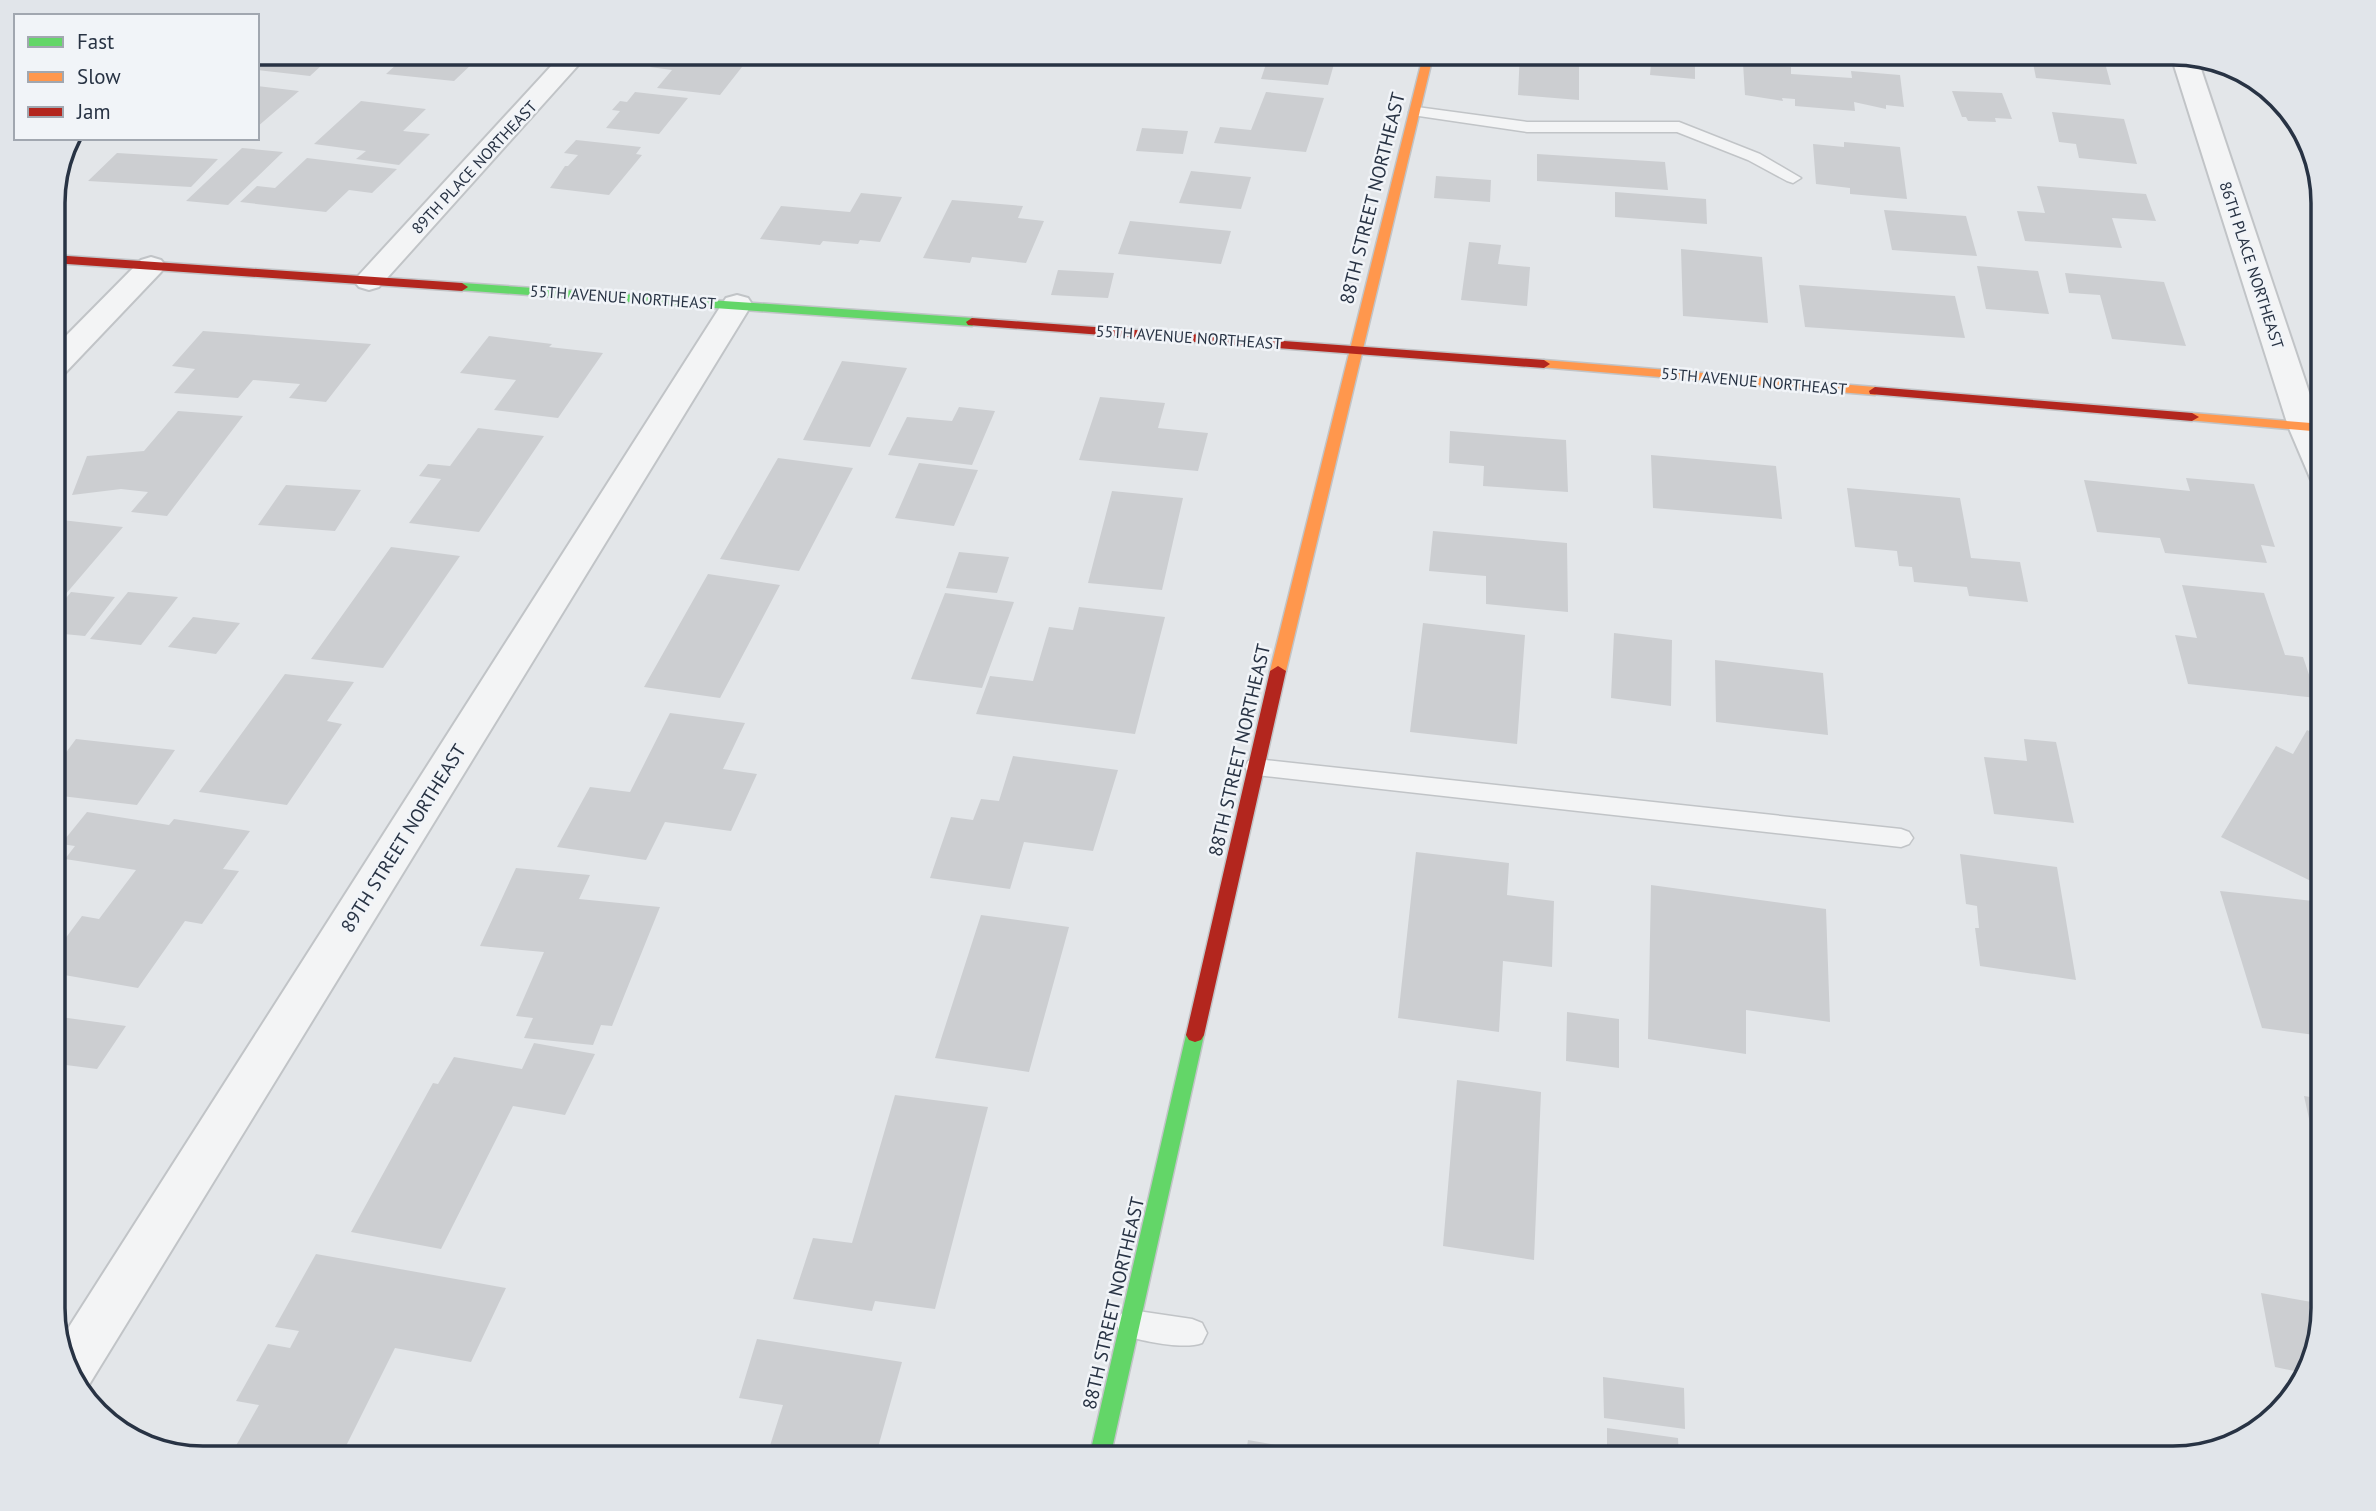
<svg xmlns="http://www.w3.org/2000/svg" width="2376" height="1511" font-family="'PT Sans',sans-serif">
  <rect width="100%" height="100%" fill="#e3e6e9"/>
  <!-- building -->
  <path fill="#ccced1" d="M257,52H336L310,76L257,70V60L263,55Z
    M410,52H511L499,64L475,61L454,81L386,74Z
    M662,52H703L749,58L720,95L657,88L672,70L650,67Z
    M1270,52H1327L1324,63L1334,64L1328,85L1261,79Z
    M1520,52H1579V100L1518,95Z
    M1652,52H1695V79L1650,75Z
    M2019,52H2102L2111,85L2036,78L2033,63L2021,61Z
    M1743,63L1791,67V74L1852,78L1851,71L1900,75L1904,107L1886,105V109L1854,102L1855,111L1795,106V99L1782,98L1783,101L1745,95Z
    M257,86L299,91L257,127Z
    M1952,91L2002,93L2012,119L1995,118L1996,122L1968,121L1966,117H1962Z
    M635,92L688,98L659,134L606,128L620,111L612,110L620,101L627,102Z
    M1266,92L1324,98L1306,152L1214,143L1220,127L1251,130Z
    M361,101L426,109L403,131L430,134L399,165L356,159L366,151L314,144Z
    M2052,112L2124,119L2137,164L2079,158L2076,144L2059,142Z
    M1142,128L1188,131L1183,154L1136,151Z
    M576,140L641,147L636,154L642,155L609,195L550,188L565,166H568L578,155L564,153Z
    M1844,142L1900,147L1907,199L1850,194V188L1816,184L1813,144L1844,147Z
    M242,148L283,152L228,205L186,201Z
    M117,153L218,159L191,187L88,181Z
    M1537,154L1665,162L1668,190L1537,181Z
    M307,158L397,169L372,193L349,190L326,212L240,202L257,186L275,188Z
    M1191,171L1251,177L1241,209L1179,203Z
    M1436,176L1491,180L1490,202L1434,198Z
    M2037,186L2146,194L2156,221L2112,218L2122,248L2025,241L2017,211L2045,213Z
    M1615,192L1706,199L1707,224L1615,217Z
    M861,193L902,197L880,242L860,240L858,244L823,241L820,245L760,239L781,206L850,212Z
    M952,200L1023,206L1018,218L1044,221L1026,263L972,257L970,263L923,258Z
    M1884,210L1966,216L1977,256L1892,250Z
    M1130,221L1231,231L1221,264L1118,254Z
    M1469,242L1501,245L1498,264L1530,267L1527,306L1461,300Z
    M1681,249L1762,257L1768,323L1683,316Z
    M1977,266L2038,271L2049,314L1986,309Z
    M1058,270L1114,273L1108,298L1051,295Z
    M2065,273L2164,282L2186,346L2112,339L2100,295L2069,293Z
    M1799,285L1955,296L1965,338L1805,327Z
    M203,331L371,344L326,402L289,398L300,384L253,380L238,398L174,393L195,369L172,366Z
    M489,336L552,344L549,347L603,353L558,418L494,410L516,380L460,373Z
    M842,361L907,368L870,447L803,440Z
    M1100,397L1165,403L1158,428L1208,433L1198,471L1079,460Z
    M959,407L995,411L972,465L888,455L907,417L952,421Z
    M178,411L243,416L167,516L131,512L148,492L121,489L72,495L87,456L144,451Z
    M478,428L544,436L479,532L409,523L441,479L419,476L428,464L450,466Z
    M1450,431L1566,440L1568,492L1483,486L1484,466L1449,463Z
    M1651,455L1776,466L1782,519L1653,508Z
    M778,458L853,468L799,571L720,559Z
    M919,463L978,470L954,526L895,518Z
    M2186,478L2254,484L2275,547L2261,545L2267,563L2165,553L2160,538L2097,532L2084,480L2190,491Z
    M286,485L361,490L335,531L258,525Z
    M1847,488L1960,498L1971,558L2020,562L2028,602L1969,596L1967,587L1914,582L1912,567L1899,566L1897,551L1855,547Z
    M1112,491L1183,498L1162,590L1088,583Z
    M53,519L123,527L53,609Z
    M1433,531L1567,543L1568,612L1486,604V576L1429,571Z
    M391,547L460,556L383,668L311,659Z
    M959,552L1009,557L997,593L946,588Z
    M708,574L780,585L720,698L644,687Z
    M2182,585L2264,593L2285,655L2303,657L2317,698L2188,684L2175,635L2197,638Z
    M71,592L115,597L85,636L53,633V614Z
    M128,592L178,597L141,645L90,639Z
    M945,593L1014,602L982,688L911,679Z
    M1079,607L1165,617L1135,734L976,714L990,676L1033,681L1049,627L1073,630Z
    M193,617L240,623L216,654L168,647Z
    M1423,623L1525,635L1517,744L1410,732Z
    M1614,633L1672,640L1671,706L1611,698Z
    M1715,660L1823,673L1828,735L1716,722Z
    M285,674L354,682L327,721L342,724L287,805L199,792Z
    M670,713L745,723L723,769L757,774L731,831L665,822L646,860L557,847L590,787L630,792Z
    M2307,730L2323,738V887L2221,837L2276,746L2293,754Z
    M76,739L175,750L137,805L53,795V770Z
    M2024,739L2056,742L2074,823L1994,814L1984,757L2027,761Z
    M1013,756L1118,770L1093,851L1024,842L1010,889L930,878L951,817L973,820L981,799L999,801Z
    M87,812L169,825L174,819L250,831L223,869L239,871L202,924L185,921L138,988L53,973V955L82,916L99,919L136,870L65,859L75,846L61,844Z
    M1416,852L1509,863L1507,895L1554,901L1552,967L1503,961L1499,1032L1398,1018Z
    M1960,854L2057,867L2076,980L1980,966L1975,928H1979L1977,906L1966,904Z
    M516,868L590,875L579,899L660,907L612,1026L601,1025L593,1045L524,1038L533,1018L516,1016L544,952L480,946Z
    M1651,885L1826,909L1830,1022L1746,1010V1054L1648,1039Z
    M2220,891L2322,902L2323,1036L2262,1028Z
    M981,915L1069,927L1029,1072L935,1058Z
    M1567,1012L1619,1019V1068L1566,1061Z
    M53,1016L126,1026L97,1069L66,1065L53,1086Z
    M534,1043L595,1054L565,1115L513,1106L441,1249L351,1232L433,1083L438,1084L454,1057L522,1069Z
    M1457,1080L1541,1092L1534,1260L1443,1246Z
    M895,1095L988,1107L935,1309L875,1301L872,1311L793,1299L813,1238L852,1243Z
    M2304,1096L2323,1099V1177H2322Z
    M316,1254L506,1288L471,1362L395,1348L340,1458H229L259,1405L236,1401L268,1344L290,1348L299,1331L275,1327Z
    M2261,1293L2323,1304L2304,1373L2275,1367Z
    M757,1339L902,1362L875,1458H766L783,1405L739,1398Z
    M1603,1377L1684,1388L1685,1429L1604,1418Z
    M1607,1428L1678,1438L1679,1458H1607Z
    M1248,1440L1343,1457V1458H1245Z
    M1882,1446L1950,1457V1458H1883Z"/>
  <g fill="none" stroke-linecap="round" stroke-linejoin="round">
    <defs>
      <path id="lane" d="M1417,107L1527,122H1679L1760,154L1801,178L1793,183L1787,181L1748,160L1677,132H1527L1412,115L1409,112Z
        M1256,759L1901,829L1909,832L1913,838L1909,844L1901,847L1256,775L1248,773L1245,767L1248,761Z
        M1131,1310L1192,1319L1202,1323L1207,1333L1202,1343C1184,1350 1140,1341 1121,1334L1116,1324L1121,1314Z"/>
      <path id="street" d="M564,52H590L379,287L369,290L359,287L354,281L359,275Z
        M2174,53L2198,60L2323,434V483L2311,480L2288,426L2171,56Z
        M151,257L161,260L166,266L161,272L64,374L53,376V349L141,260Z
        M737,295L748,298L752,304L87,1388L80,1391L73,1384L60,1341L722,304L726,298Z"/>
      <path id="fast" d="M462,283L972,318L978,322L972,326L458,290V284Z
        M1195,1028L1201,1030L1204,1035L1110,1458H1089L1186,1035L1189,1030Z"/>
      <path id="slow" d="M1424,52H1434L1286,671L1278,676L1270,671Z
        M1544,360L1875,387L1881,391L1875,395L1540,367L1538,364Z
        M2192,413L2323,424V432L2187,420L2185,417Z"/>
      <path id="jam" d="M53,255L462,283L468,287L462,291L53,263Z
        M972,318L1544,360L1550,364L1544,368L968,325L966,322Z
        M1875,387L2192,413L2199,417L2192,421L1870,394L1869,391Z
        M1278,666L1286,671L1204,1035L1201,1040L1195,1042L1189,1040L1186,1035L1270,671Z"/>
    </defs>
    <!-- lane casing -->
    <use href="#lane" stroke="#c1c4c7" stroke-width="3"/>
    <!-- street casing -->
    <use href="#street" stroke="#c1c4c7" stroke-width="4"/>
    <!-- fast casing -->
    <use href="#fast" stroke="#c1c4c7" stroke-width="3"/>
    <!-- slow casing -->
    <use href="#slow" stroke="#c1c4c7" stroke-width="3"/>
    <!-- jam casing -->
    <use href="#jam" stroke="#c1c4c7" stroke-width="3"/>
    <!-- lane -->
    <use href="#lane" fill="#f3f4f5" fill-rule="evenodd"/>
    <!-- street -->
    <use href="#street" fill="#f3f4f5" fill-rule="evenodd"/>
    <!-- fast -->
    <use href="#fast" fill="#63d668" fill-rule="evenodd"/>
    <!-- slow -->
    <use href="#slow" fill="#ff974d" fill-rule="evenodd"/>
    <!-- jam -->
    <use href="#jam" fill="#b3261e" fill-rule="evenodd"/>
  </g>
  <g text-anchor="middle" dominant-baseline="central" stroke-width="5" stroke-linejoin="round" paint-order="stroke">
    <!-- far-street labels -->
    <g font-size="16" fill="#283344" stroke="#f1f4f8">
      <text transform="translate(474 167) rotate(-47)">89TH PLACE NORTHEAST</text>
      <text transform="translate(2252 265) rotate(72)">86TH PLACE NORTHEAST</text>
      <text transform="translate(623 297) rotate(4)">55TH AVENUE NORTHEAST</text>
      <text transform="translate(1189 337) rotate(4)">55TH AVENUE NORTHEAST</text>
      <text transform="translate(1754 381) rotate(5)">55TH AVENUE NORTHEAST</text>
    </g>
    <!-- street labels -->
    <g font-size="19" fill="#283344" stroke="#f1f4f8">
      <text transform="translate(1372 198) rotate(-76)">88TH STREET NORTHEAST</text>
      <text transform="translate(1239 750) rotate(-77)">88TH STREET NORTHEAST</text>
      <text transform="translate(403 838) rotate(-58)">89TH STREET NORTHEAST</text>
      <text transform="translate(1113 1303) rotate(-77)">88TH STREET NORTHEAST</text>
    </g>
  </g>
  <!-- crop -->
  <path d="M0 0H2376V1511H0ZM203 65H2173A138 138 0 0 1 2311 203V1308A138 138 0 0 1 2173 1446H203A138 138 0 0 1 65 1308V203A138 138 0 0 1 203 65Z" fill="#e1e5ea" fill-rule="evenodd"/>
  <path fill="none" stroke="#283344" stroke-width="3.5" d="M203 65H2173A138 138 0 0 1 2311 203V1308A138 138 0 0 1 2173 1446H203A138 138 0 0 1 65 1308V203A138 138 0 0 1 203 65Z"/>
  <!-- legend -->
  <rect x="14" y="14" width="245" height="126" fill="#f1f4f8" stroke="#a1a7b0" stroke-width="2"/>
  <rect x="28" y="37" width="35" height="10" fill="#63d668" stroke="#a1a7b0" stroke-width="2"/>
  <text x="77" y="49" font-size="21" fill="#283344">Fast</text>
  <rect x="28" y="72" width="35" height="10" fill="#ff974d" stroke="#a1a7b0" stroke-width="2"/>
  <text x="77" y="84" font-size="21" fill="#283344">Slow</text>
  <rect x="28" y="107" width="35" height="10" fill="#b3261e" stroke="#a1a7b0" stroke-width="2"/>
  <text x="77" y="119" font-size="21" fill="#283344">Jam</text>
</svg>
